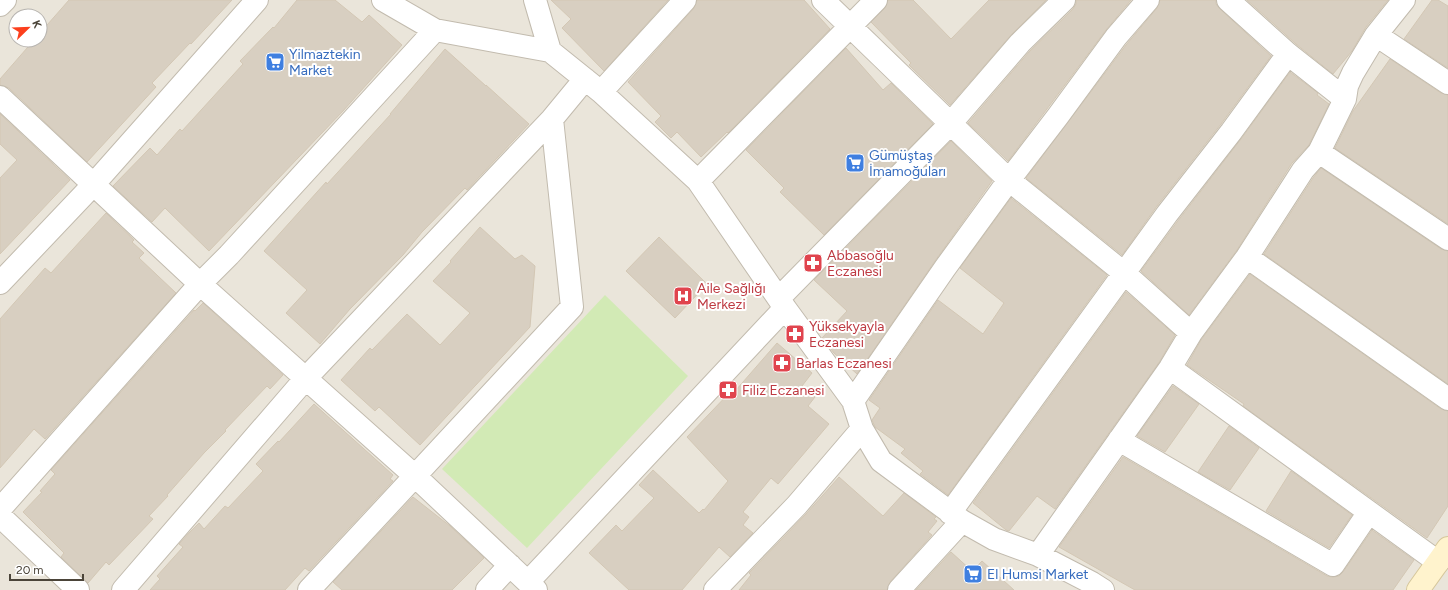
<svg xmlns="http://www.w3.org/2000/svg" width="1448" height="590" font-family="Figtree,sans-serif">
  <rect width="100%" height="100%" fill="#f6f3ec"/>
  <!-- residential -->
  <path fill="#eae5da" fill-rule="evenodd" d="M0,0H1448V590H0ZM16,16H40V40H16Z"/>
  <!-- green -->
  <path fill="#d2eab5" d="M605,295L688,376L527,548L442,469Z"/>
  <!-- building -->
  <path fill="#d8cfc1" stroke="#d3c7b4" d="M69,0H232L191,44L190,43L152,83L156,87L87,162L9,88L0,85V79L34,40H40V33Z
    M297,0H335L362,22L369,15L402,45L343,111L209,251L165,208L152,222L113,186L150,148L157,155L180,129L182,131L243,64L240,61L273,27L274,28Z
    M551,0H668L604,71L562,28L571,19Z
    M697,0H804L830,29L728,133L727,132L701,157L677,132L671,138L655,122L661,116L628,82L694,8Z
    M888,0H913L951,39L989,0H1046L1011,35L950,105L909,65L911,63L871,22L885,8Z
    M1076,0H1131L1106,30L1008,161L968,123L1029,52L1073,9L1076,4Z
    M1160,0H1216V4L1220,9L1271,56L1221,124L1157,206L1122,255L1026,178L1126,45L1157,8Z
    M1247,0H1388L1366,27L1352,51L1333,74L1296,44Z
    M1432,0H1438L1448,6V68L1404,39Z
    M846,48L883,90L891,83L933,124L824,235L780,192L784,188L746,150Z
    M445,49L486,86V85L529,124L467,190L465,188L422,232L403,255L350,309L320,344L286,313L307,290L264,251L326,182L327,184L391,114H390Z
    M1390,59L1441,93L1448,95V224L1335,148L1353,111Z
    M1290,72L1318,93L1317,95L1329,104L1309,145L1292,163L1237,250L1189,315L1141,271L1177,222L1241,139Z
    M0,114L70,180L0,254V178L17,160L0,144Z
    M951,141L992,181L935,261L857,374L834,353L822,338L847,311L814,280Z
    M1321,168L1441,249L1448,251V384L1264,254L1313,178Z
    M1011,198L1107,275L948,495L920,474L923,471L901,453L905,449L875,427L872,420L880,408L869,400L938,300L983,334L1004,303L960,268Z
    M106,213L134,240L132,242L144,253L139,258L176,293L45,439L34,429L0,468V319L45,268L51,273Z
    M480,227L515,259L522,255L535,266L530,327L420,445L379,407L375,411L341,380L370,348L372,350L407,314L440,345L470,313L433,281L451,262L450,261Z
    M659,237L707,284L675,318L626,271Z
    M1250,274L1441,409L1448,411V506L1427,538L1243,406L1244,404L1187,365L1201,340Z
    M1126,292L1175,335L1160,361L1055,509L1037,496L1009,531L1006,530L973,503Z
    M203,303L283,375L270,389L267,386L225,430L226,431L204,453L167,495L168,496L149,516L153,519L109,565L106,562L88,583L61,557L64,553L23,512L42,492L40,491L55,474L51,470L194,310L195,311Z
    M777,343L812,373L802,386L815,397L808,406L829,424L778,484L771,478L743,512L749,517L743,525L753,533L730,557L719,547L682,590H629L589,553L616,525L622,531L654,498L639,485L653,470L699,513L703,509L704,510L728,481L687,437L734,388L736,390Z
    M1173,386L1199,404L1165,452L1137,436Z
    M314,404L393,475L390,479L393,481L309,571L305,568L285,590H150L160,579L157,576L183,547L179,544L190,532L199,523L204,529L225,506L228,508L263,471L256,464L278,441L279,442Z
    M1229,426L1259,448L1230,490L1198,472Z
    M1123,457L1327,576L1333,577L1339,576L1343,572L1372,530L1414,560L1393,590H1135L1059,547Z
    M1291,471L1352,515L1329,548L1266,511Z
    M839,477L883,516L904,493L936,517L934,519L937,521L928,532L932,535L890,582L887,590H739L751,575L749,573L806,514Z
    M413,497L450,526L484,558L452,590H342L333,582Z
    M951,552L972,571L982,561L1014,590H916Z"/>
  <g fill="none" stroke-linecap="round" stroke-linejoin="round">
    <defs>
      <path id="minor" d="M535,0L550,51
        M823,0L1009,180L1124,273L1191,333
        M1228,0L1288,54L1345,99
        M435,30L550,51L601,92L698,181L785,308L853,401L862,429L881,461L962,521L994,539L1038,555L1092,583L1103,590
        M1376,35L1448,83
        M601,92L685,0
        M0,97L200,284L415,476L536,590
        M1319,152L1448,239
        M698,181L876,0
        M1247,257L1448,399
        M0,283L93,185L257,0
        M779,298L951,123L1020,43L1064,0
        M1170,368L1438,562
        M853,401L945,268L1009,180L1058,116L1116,37L1148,0
        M1119,440L1333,565L1369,512
        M0,509L200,284L229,255L435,30L383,0
        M950,513L1167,214L1231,132L1288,54
        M0,516L78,590
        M1038,555L1170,368L1191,333L1247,257L1303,170L1319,152L1345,99L1347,86L1353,73L1376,35L1404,0
        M528,582L785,308
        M123,590L306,378L552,119L585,79
        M309,590L572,307L552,119
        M487,590L510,565
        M715,590L797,505L862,429
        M899,590L962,521"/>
      <path id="tertiary" d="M0,5L5,0"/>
      <path id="secondary" d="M1418,590L1448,548"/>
    </defs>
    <!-- minor casing -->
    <use href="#minor" stroke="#c2bbae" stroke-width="24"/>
    <!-- tertiary casing -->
    <use href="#tertiary" stroke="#c2bbae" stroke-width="24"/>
    <!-- secondary casing -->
    <use href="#secondary" stroke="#d6c79b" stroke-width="24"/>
    <!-- minor -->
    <use href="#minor" stroke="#fff" stroke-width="22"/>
    <!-- tertiary -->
    <use href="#tertiary" stroke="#fff" stroke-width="22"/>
    <!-- secondary -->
    <use href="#secondary" stroke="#fff3cd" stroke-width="22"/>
  </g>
  <!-- icons -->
  <defs>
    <symbol id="supermarket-square" viewBox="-11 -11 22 22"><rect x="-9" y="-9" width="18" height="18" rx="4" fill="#3f7fe0" stroke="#fff"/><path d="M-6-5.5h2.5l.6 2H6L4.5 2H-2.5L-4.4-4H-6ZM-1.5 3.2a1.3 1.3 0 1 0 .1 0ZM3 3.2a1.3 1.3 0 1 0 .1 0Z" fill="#fff"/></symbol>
    <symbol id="pharmacy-square" viewBox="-11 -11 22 22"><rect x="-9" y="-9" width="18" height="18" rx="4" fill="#e0444e" stroke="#fff"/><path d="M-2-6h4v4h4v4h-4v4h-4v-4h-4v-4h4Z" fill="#fff"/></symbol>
    <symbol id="hospital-square" viewBox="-11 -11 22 22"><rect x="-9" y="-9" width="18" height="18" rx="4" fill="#e0444e" stroke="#fff"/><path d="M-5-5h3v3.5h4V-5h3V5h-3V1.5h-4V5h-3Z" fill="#fff"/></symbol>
  </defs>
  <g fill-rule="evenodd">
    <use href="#supermarket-square" x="264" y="51" width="22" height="22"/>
    <use href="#supermarket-square" x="844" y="152" width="22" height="22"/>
    <use href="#pharmacy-square" x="802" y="252" width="22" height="22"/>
    <use href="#hospital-square" x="672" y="285" width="22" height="22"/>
    <use href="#pharmacy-square" x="784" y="323" width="22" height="22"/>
    <use href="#pharmacy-square" x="771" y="352" width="22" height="22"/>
    <use href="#pharmacy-square" x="717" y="379" width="22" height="22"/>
    <use href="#supermarket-square" x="962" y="563" width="22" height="22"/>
  </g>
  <g text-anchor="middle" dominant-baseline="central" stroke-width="4" stroke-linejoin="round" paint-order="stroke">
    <!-- shop labels -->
    <g font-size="14" fill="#366cbe" stroke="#fff" text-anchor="start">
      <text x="289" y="54">Yilmaztekin<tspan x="289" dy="16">Market</tspan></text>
      <text x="869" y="155">Gümüştaş<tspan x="869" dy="16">İmamoğuları</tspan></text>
      <text x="987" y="574">El Humsi Market</text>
    </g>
    <!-- health labels -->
    <g font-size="14" fill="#be3a42" stroke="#fff" text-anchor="start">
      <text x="827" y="255">Abbasoğlu<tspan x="827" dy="16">Eczanesi</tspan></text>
      <text x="697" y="288">Aile Sağlığı<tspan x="697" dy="16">Merkezi</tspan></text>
      <text x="809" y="326">Yüksekyayla<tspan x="809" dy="16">Eczanesi</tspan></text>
      <text x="796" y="363">Barlas Eczanesi</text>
      <text x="742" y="390">Filiz Eczanesi</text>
    </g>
  </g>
  <!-- north arrow -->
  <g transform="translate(28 28) rotate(67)"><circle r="19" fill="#ffffff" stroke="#b7b4b0"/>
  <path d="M0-3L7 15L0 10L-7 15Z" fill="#fc3f1d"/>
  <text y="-6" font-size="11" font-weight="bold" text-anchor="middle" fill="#4b4439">K</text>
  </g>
  <!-- scale -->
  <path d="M10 574v6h73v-6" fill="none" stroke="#4b4439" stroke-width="2"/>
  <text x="16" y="574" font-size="12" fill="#4b4439" stroke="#ffffff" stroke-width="3" paint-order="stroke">20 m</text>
</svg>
